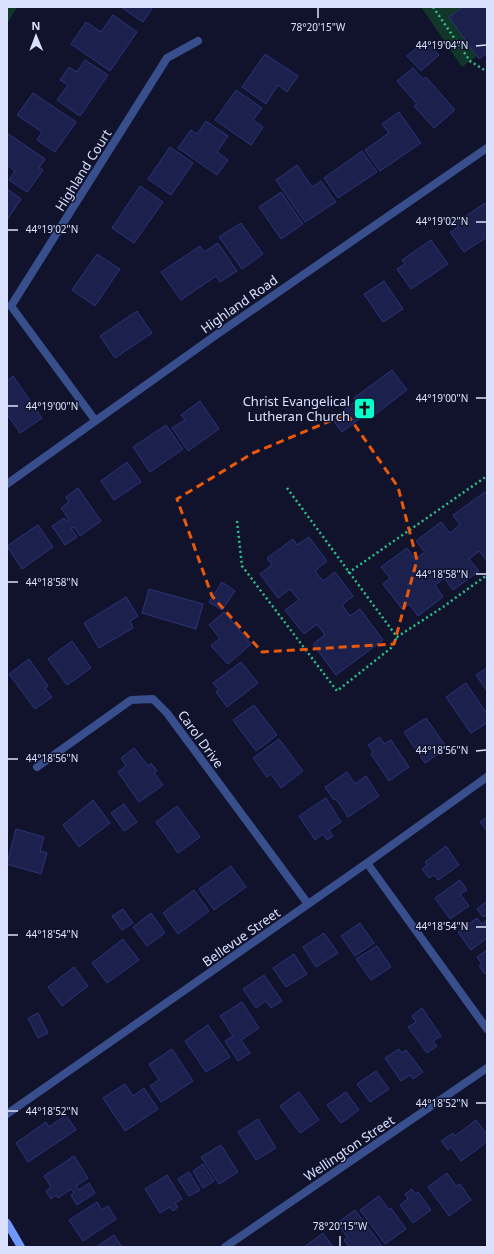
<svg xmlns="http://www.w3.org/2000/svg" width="494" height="1254" font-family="'Noto Sans',sans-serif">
  <rect width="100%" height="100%" fill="#10132b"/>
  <!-- green -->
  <path fill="#12362a" d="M7,7H17L7,24Z
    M421,7H463L449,17L477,56L462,67Z"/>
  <!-- building -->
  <path fill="#1b204d" stroke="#2b347b" d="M121,7H153L143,22Z
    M463,7H487V53L479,59L449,17Z
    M113,15L137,32L110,71L71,44L86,22L101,32Z
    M425,40L439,55L421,71L407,56Z
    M265,54L298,76L287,92L278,85L266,104L242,87Z
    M85,60L108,75L80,116L57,100L68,85L60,80L69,67L77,72Z
    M413,68L423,79L426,77L455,110L434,128L414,106L417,104L397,81Z
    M236,90L262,108L253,120L263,127L251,145L215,120Z
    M33,93L76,122L55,152L37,140L42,132L17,115Z
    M399,112L421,143L380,171L365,150L389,133L382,124Z
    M206,121L228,136L217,152L228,160L217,175L178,148L191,130L197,134Z
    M7,133L45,159L39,168L43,170L27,192L9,180L15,171L7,165Z
    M170,147L193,163L171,195L148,179Z
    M362,151L377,172L338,198L324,178Z
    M297,165L312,187L321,181L336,202L305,222L276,180Z
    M140,186L163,202L134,243L112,228Z
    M7,189L21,199L7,220Z
    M281,192L303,224L281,239L259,207Z
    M485,203L487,205V237L464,252L450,232L458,227L456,223Z
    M241,223L263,254L242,269L219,237Z
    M431,240L448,264L411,289L397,269L405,264L402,260Z
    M218,243L237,271L220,282L216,276L181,300L161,272L200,246L204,252Z
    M97,254L120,269L95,306L72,290Z
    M384,281L403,309L383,322L364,294Z
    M137,311L152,333L115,358L100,336Z
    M392,370L407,390L369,419L366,414L342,432L332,419L356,401L354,398Z
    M13,376L42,418L20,433L7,414V381Z
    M200,401L219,429L188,451L172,428L185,420L181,415Z
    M166,425L183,449L150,472L133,447Z
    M127,462L141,482L114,500L101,481Z
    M78,488L101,521L80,536L74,527L71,528L77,537L65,545L52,526L64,518L67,522L69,520L61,508L69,502L66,497Z
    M485,492L487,495V561L479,551L469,559L479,571L453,590L444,578L435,585L443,597L418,616L409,604L402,609L383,584L390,578L381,567L407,548L415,559L425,552L416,541L441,522L450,533L460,525L453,515Z
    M38,525L53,547L22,569L7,546Z
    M309,537L327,561L315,571L323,581L335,572L353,596L342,605L350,616L360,609L383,640L336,675L313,644L325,635L317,624L304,634L285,610L299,600L290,589L278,598L260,574L272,565L267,558L293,539L297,545Z
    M222,582L235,591L222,610L209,602Z
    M149,589L203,604L196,629L142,613Z
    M126,597L138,616L130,621L133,628L99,648L84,623Z
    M224,612L251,644L228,664L211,646L220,638L209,625Z
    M72,641L91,668L67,685L48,659Z
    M29,659L48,686L45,688L52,697L35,709L9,674Z
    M241,662L258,683L227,707L216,692L219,690L213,683Z
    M487,668V691L476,675Z
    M466,683L487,714V723L471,733L446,697Z
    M254,705L277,735L256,751L233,720Z
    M426,718L447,748L425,763L404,732Z
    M380,737L384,744L391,740L409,767L389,781L371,754L373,752L368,745Z
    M279,739L303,771L281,788L271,774L267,777L253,758Z
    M134,748L148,766L151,763L157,771L154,773L163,785L139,802L118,772L126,766L121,758Z
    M347,772L355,784L366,776L379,796L348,817L336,799L334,800L325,787Z
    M326,798L341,822L329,830L333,836L327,840L323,834L315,840L299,816Z
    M93,800L110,823L79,847L63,825Z
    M124,804L137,822L124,831L111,813Z
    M177,806L200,837L178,853L156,822Z
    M487,817V831L480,822Z
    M16,829L44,837L40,851L47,853L41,874L7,864Z
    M446,846L459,865L438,880L434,875L429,878L422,869L427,865L425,862Z
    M231,866L246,887L214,910L199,889Z
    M460,880L467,890L460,894L469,906L450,919L435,898Z
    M194,890L209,911L178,934L163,913Z
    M487,901V915L483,917L477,909Z
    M123,909L133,923L122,930L112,916Z
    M151,913L165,933L147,946L133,927Z
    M477,918L482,924L487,920V938L471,950L458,932Z
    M360,923L374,943L355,956L341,936Z
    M324,933L338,953L316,967L303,947Z
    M123,939L139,960L107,983L92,963Z
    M377,946L391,967L371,980L356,959Z
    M487,950V973L485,974L479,966L482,964L477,957Z
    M294,954L307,974L286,987L273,968Z
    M74,967L88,986L62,1006L48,987Z
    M264,975L282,1001L271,1008L266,1001L256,1008L243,989Z
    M242,1002L259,1028L241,1040L250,1053L238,1061L225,1041L233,1036L220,1016Z
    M422,1008L441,1036L433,1041L437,1046L427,1053L408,1027L416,1022L412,1016Z
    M38,1013L48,1033L38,1038L28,1018Z
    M208,1025L230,1057L206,1072L185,1041Z
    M172,1049L193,1081L161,1102L150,1086L159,1080L149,1064Z
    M399,1049L402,1053L406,1050L423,1072L413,1079L410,1075L401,1081L385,1058Z
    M376,1071L389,1089L370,1102L357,1084Z
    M125,1084L133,1096L144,1088L158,1109L125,1131L103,1098Z
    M299,1092L319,1120L300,1133L280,1106Z
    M346,1092L359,1110L341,1123L327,1105Z
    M66,1115L76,1130L28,1162L16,1143L46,1122L49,1127Z
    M258,1119L276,1148L256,1160L238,1132Z
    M476,1120L487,1135V1142L461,1161L451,1147L448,1150L441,1141L453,1133L455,1136Z
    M221,1145L238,1172L219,1184L201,1157Z
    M74,1156L88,1178L76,1186L79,1190L89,1183L95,1193L77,1205L71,1195L74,1193L71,1189L58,1198L56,1195L51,1199L46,1191L51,1187L44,1176Z
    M203,1164L214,1181L203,1188L193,1171Z
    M189,1172L200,1190L189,1196L178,1179Z
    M447,1173L456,1186L460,1184L471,1200L449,1216L428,1187Z
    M167,1175L182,1199L175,1203L178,1207L173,1211L170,1207L160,1213L145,1189Z
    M412,1189L415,1194L418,1192L431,1210L413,1223L400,1205L408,1199L405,1194Z
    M379,1196L389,1210L391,1208L406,1229L385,1244L360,1210Z
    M97,1202L102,1210L108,1206L116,1219L83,1241L69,1220Z
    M355,1210L382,1246L380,1247H349L344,1240L347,1237L337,1223Z
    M323,1233L333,1247H304Z
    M114,1235L122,1247H96Z"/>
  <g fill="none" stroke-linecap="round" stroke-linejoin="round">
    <!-- path -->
    <path stroke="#2ac38c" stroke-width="2.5" stroke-dasharray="2 3" stroke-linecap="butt" d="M433,7L470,61L486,71
      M287,488L397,637L443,607L487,575
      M237,521L242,566L337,691L391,648L397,637
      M348,573L487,476"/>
    <!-- minor -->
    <path stroke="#384e8d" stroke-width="8" d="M95,420L11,306L167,58L198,41
      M7,484L216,335L487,148
      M37,767L131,700L153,699L167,713L308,904
      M367,863L487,1029
      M7,1114L367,863L487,777
      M225,1247L487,1068"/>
    <!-- secondary -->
    <path stroke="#7198ff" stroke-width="8" d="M7,1223L21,1247"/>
  </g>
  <!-- marked area -->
  <path fill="none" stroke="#e8590c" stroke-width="3" stroke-dasharray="8 5" stroke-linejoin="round" d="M347,414L398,487L417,560L394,644L262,652L212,596L177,499L253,453Z"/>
  <!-- ticks -->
  <path fill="none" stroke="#dae1ff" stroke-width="1.5" d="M318,8V18M476,46L486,45M476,222H486M8,230H18M476,398H486M8,406H18M476,574H486M8,582H18M476,751L486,750M8,759H18M476,927H486M8,935H18M476,1103H486M8,1111H18M340,1236V1246"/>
  <!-- icons -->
  <defs>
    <symbol id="church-square" viewBox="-11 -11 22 22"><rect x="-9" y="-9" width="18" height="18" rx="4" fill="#06ffcd" stroke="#10132b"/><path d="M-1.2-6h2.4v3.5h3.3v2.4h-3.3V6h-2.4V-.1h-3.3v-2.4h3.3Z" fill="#111"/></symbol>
  </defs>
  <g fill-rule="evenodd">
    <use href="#church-square" x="352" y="396" width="25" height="25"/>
  </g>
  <g text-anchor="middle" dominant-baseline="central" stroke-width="3" stroke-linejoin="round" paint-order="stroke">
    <!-- street labels -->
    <g font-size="13" fill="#dae1ff" stroke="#10132b">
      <text transform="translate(83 170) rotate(-58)">Highland Court</text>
      <text transform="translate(239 304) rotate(-35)">Highland Road</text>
      <text transform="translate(201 739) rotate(54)">Carol Drive</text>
      <text transform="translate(241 937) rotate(-35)">Bellevue Street</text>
      <text transform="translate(349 1148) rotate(-34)">Wellington Street</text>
    </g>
    <!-- poi labels -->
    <g font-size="13" fill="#dae1ff" stroke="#10132b" text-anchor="end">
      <text x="350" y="401">Christ Evangelical<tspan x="350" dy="15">Lutheran Church</tspan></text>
    </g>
  </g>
  <g font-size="10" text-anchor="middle" fill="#dae1ff" stroke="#10132b" stroke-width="3" stroke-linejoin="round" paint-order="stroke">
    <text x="318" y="31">78°20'15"W</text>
    <text x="442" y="49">44°19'04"N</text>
    <text x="442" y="225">44°19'02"N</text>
    <text x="52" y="233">44°19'02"N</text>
    <text x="442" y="402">44°19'00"N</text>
    <text x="52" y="410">44°19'00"N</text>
    <text x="442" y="578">44°18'58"N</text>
    <text x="52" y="586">44°18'58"N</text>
    <text x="442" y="754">44°18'56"N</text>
    <text x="52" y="762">44°18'56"N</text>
    <text x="442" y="930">44°18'54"N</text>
    <text x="52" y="938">44°18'54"N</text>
    <text x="442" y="1107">44°18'52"N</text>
    <text x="52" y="1115">44°18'52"N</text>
    <text x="340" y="1230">78°20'15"W</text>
  </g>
  <!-- border -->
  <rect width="494" height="1254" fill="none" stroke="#dae1ff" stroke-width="16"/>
  <!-- north arrow -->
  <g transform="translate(36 36) rotate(359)" stroke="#10132b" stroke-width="3" paint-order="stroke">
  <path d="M0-3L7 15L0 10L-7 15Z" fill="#dae1ff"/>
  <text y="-6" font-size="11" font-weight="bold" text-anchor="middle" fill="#dae1ff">N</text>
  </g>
</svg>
